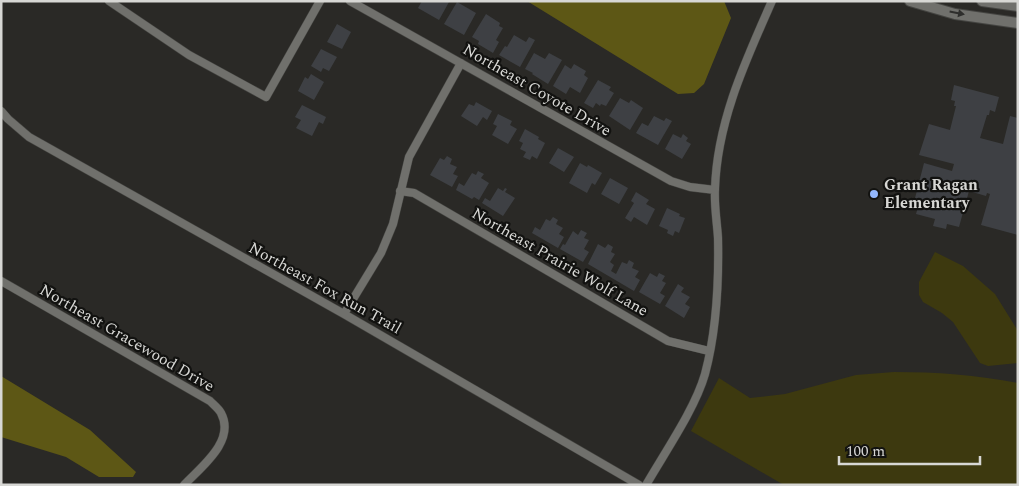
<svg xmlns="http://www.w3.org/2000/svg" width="1019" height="486" font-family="Spectral,serif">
  <rect width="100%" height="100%" fill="#2a2926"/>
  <!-- green -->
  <path fill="#3d390f" d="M935,252L963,266L995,294L1018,331V363L988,366L980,363L953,322L942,313L923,302L919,295V282Z
    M894,372C936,372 977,375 1018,383V485H784L691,431L719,378L750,398L785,394L856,375Z"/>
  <!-- water -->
  <path fill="#5d5715" d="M527,1H724L731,18L704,84L694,93L678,94Z
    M1,376L90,430L136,472L133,477H99L66,457L1,437Z"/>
  <!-- building -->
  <path fill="#3e4044" d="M422,1H447L449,2L439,20L418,8Z
    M457,2L476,13L464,35L444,24Z
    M486,14L500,23L499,26L503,28L496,40L499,42L493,53L478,44L479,41L472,37Z
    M337,24L351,32L342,49L327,42Z
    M514,35L526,42L529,37L535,40L520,67L499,55L505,46L507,47Z
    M321,49L337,57L329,71L323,68L321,72L311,66Z
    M534,53L545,59L549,53L562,60L548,84L532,74L533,73L525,69Z
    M574,64L586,71L584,75L588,78L580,93L570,87L566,94L553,86L565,65L571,69Z
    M311,74L324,82L314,100L298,91L305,77L308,79Z
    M598,80L611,87L609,90L614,93L606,106L601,104L600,106L596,103L593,108L584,103Z
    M954,85L999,97L995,112L990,110L989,115H987L980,138L1003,144L1010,116L1018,118V235L981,225L990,194L987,193L986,196L969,191L959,227L947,224L946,229L933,226L935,219L916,214L918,207L913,206L924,163L952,171L954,164L919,155L929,124L950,130L956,106H954L955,101L951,100Z
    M620,98L629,103L631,100L643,108L630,130L609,116Z
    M476,102L492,111L487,120L483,117L477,126L461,116L469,104L474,106Z
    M302,105L326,117L323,124L319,122L312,136L296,128L301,120L295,117Z
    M498,114L512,121L510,125L517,129L508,144L492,135L497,126L493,124Z
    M654,116L664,121L666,118L672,121L658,145L636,133L642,123L648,126Z
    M525,129L539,137L538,139L545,143L537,159L532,156L530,160L523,157L526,152L520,149L523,143L519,141Z
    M673,134L681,138L683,134L688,138L686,141L691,144L682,159L665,149Z
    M558,148L574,157L564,172L549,163Z
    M447,156L452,159L450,164L457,167L453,174L458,176L452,187L430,175L440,158L444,160Z
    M580,163L587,167L588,165L602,173L595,185L592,183L587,193L569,183Z
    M478,171L484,174L481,178L489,183L479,200L474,197L472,199L456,190L459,183L464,186L472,173L476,175Z
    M610,178L628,188L619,204L601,194Z
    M498,188L503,191L505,188L507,189L505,192L515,198L503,216L482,203L485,198L490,201Z
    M636,192L649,200L646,204L655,209L647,225L634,217L631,222L625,218L634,203L631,201Z
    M667,208L680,214L679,216L685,218L679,233L675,231L673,236L667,233L668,230L659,226Z
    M553,217L558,220L556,224L563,228L559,234L564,237L558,248L532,233L535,227L540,230L546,219L550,221Z
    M581,230L587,233L584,238L589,240L584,249L589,252L583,262L560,249L563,244L565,245L573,231L578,235Z
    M598,244L605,248L608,244L613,247L611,252L615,254L610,262L614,265L611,271L616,274L622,262L627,264L629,260L634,263L632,268L639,271L635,277L640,280L634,291L588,264Z
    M650,273L657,277L659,273L665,276L662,281L666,283L660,293L665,296L660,304L639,292Z
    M678,284L684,288L681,292L690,297L685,304L690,307L684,318L665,306Z"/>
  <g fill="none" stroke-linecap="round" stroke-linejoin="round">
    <defs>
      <path id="minor" d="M109,1L189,55L266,97L320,1
        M350,1L671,181L690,187L715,190
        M1,111L8,119L29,137L344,314L639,485
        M400,191L414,193L668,341L709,351
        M1,281L210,401C214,405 219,409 221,413C236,441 201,467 184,485
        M344,314L381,253L393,224L409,157L461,63
        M646,485C665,452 695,409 705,374C717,329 719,284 718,238C717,222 714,205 715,189C717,122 745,62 772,1"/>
      <path id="tertiary" d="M910,1L955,14L1018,23
        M982,1L1018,6"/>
    </defs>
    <!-- minor casing -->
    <use href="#minor" stroke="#454542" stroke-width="9"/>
    <!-- tertiary casing -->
    <use href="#tertiary" stroke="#454542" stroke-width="12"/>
    <!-- minor -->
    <use href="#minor" stroke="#70706c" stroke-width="8"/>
    <!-- tertiary -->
    <use href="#tertiary" stroke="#70706c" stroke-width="10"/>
  </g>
  <!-- one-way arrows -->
  <defs><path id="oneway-solid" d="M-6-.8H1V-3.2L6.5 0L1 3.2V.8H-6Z" transform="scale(1.25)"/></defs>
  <use fill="#2e2e2c" href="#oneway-solid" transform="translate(957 13) rotate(11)"/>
  <!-- markers -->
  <circle fill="#93b7fd" stroke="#121210" stroke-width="2" cx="874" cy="194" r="5"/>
  <g text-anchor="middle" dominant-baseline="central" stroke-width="4.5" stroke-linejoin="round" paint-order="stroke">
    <!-- street labels -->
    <g font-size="16" fill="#d7d7d4" stroke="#121210">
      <text transform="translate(537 90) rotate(30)">Northeast Coyote Drive</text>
      <text transform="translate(560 262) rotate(30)">Northeast Prairie Wolf Lane</text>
      <text transform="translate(325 288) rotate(29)">Northeast Fox Run Trail</text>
      <text transform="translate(127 338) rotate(30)">Northeast Gracewood Drive</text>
    </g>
    <!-- poi labels -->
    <g font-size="16" font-weight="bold" fill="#d7d7d4" stroke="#121210" text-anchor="start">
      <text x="884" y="185">Grant Ragan<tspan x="884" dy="18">Elementary</tspan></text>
    </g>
  </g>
  <!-- border -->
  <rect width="1019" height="486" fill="none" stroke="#d7d7d4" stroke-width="5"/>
  <!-- scale -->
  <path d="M839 456v8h141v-8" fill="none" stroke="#d7d7d4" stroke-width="2.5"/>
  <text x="846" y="456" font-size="15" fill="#d7d7d4" stroke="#121210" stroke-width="4" paint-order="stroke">100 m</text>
</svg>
